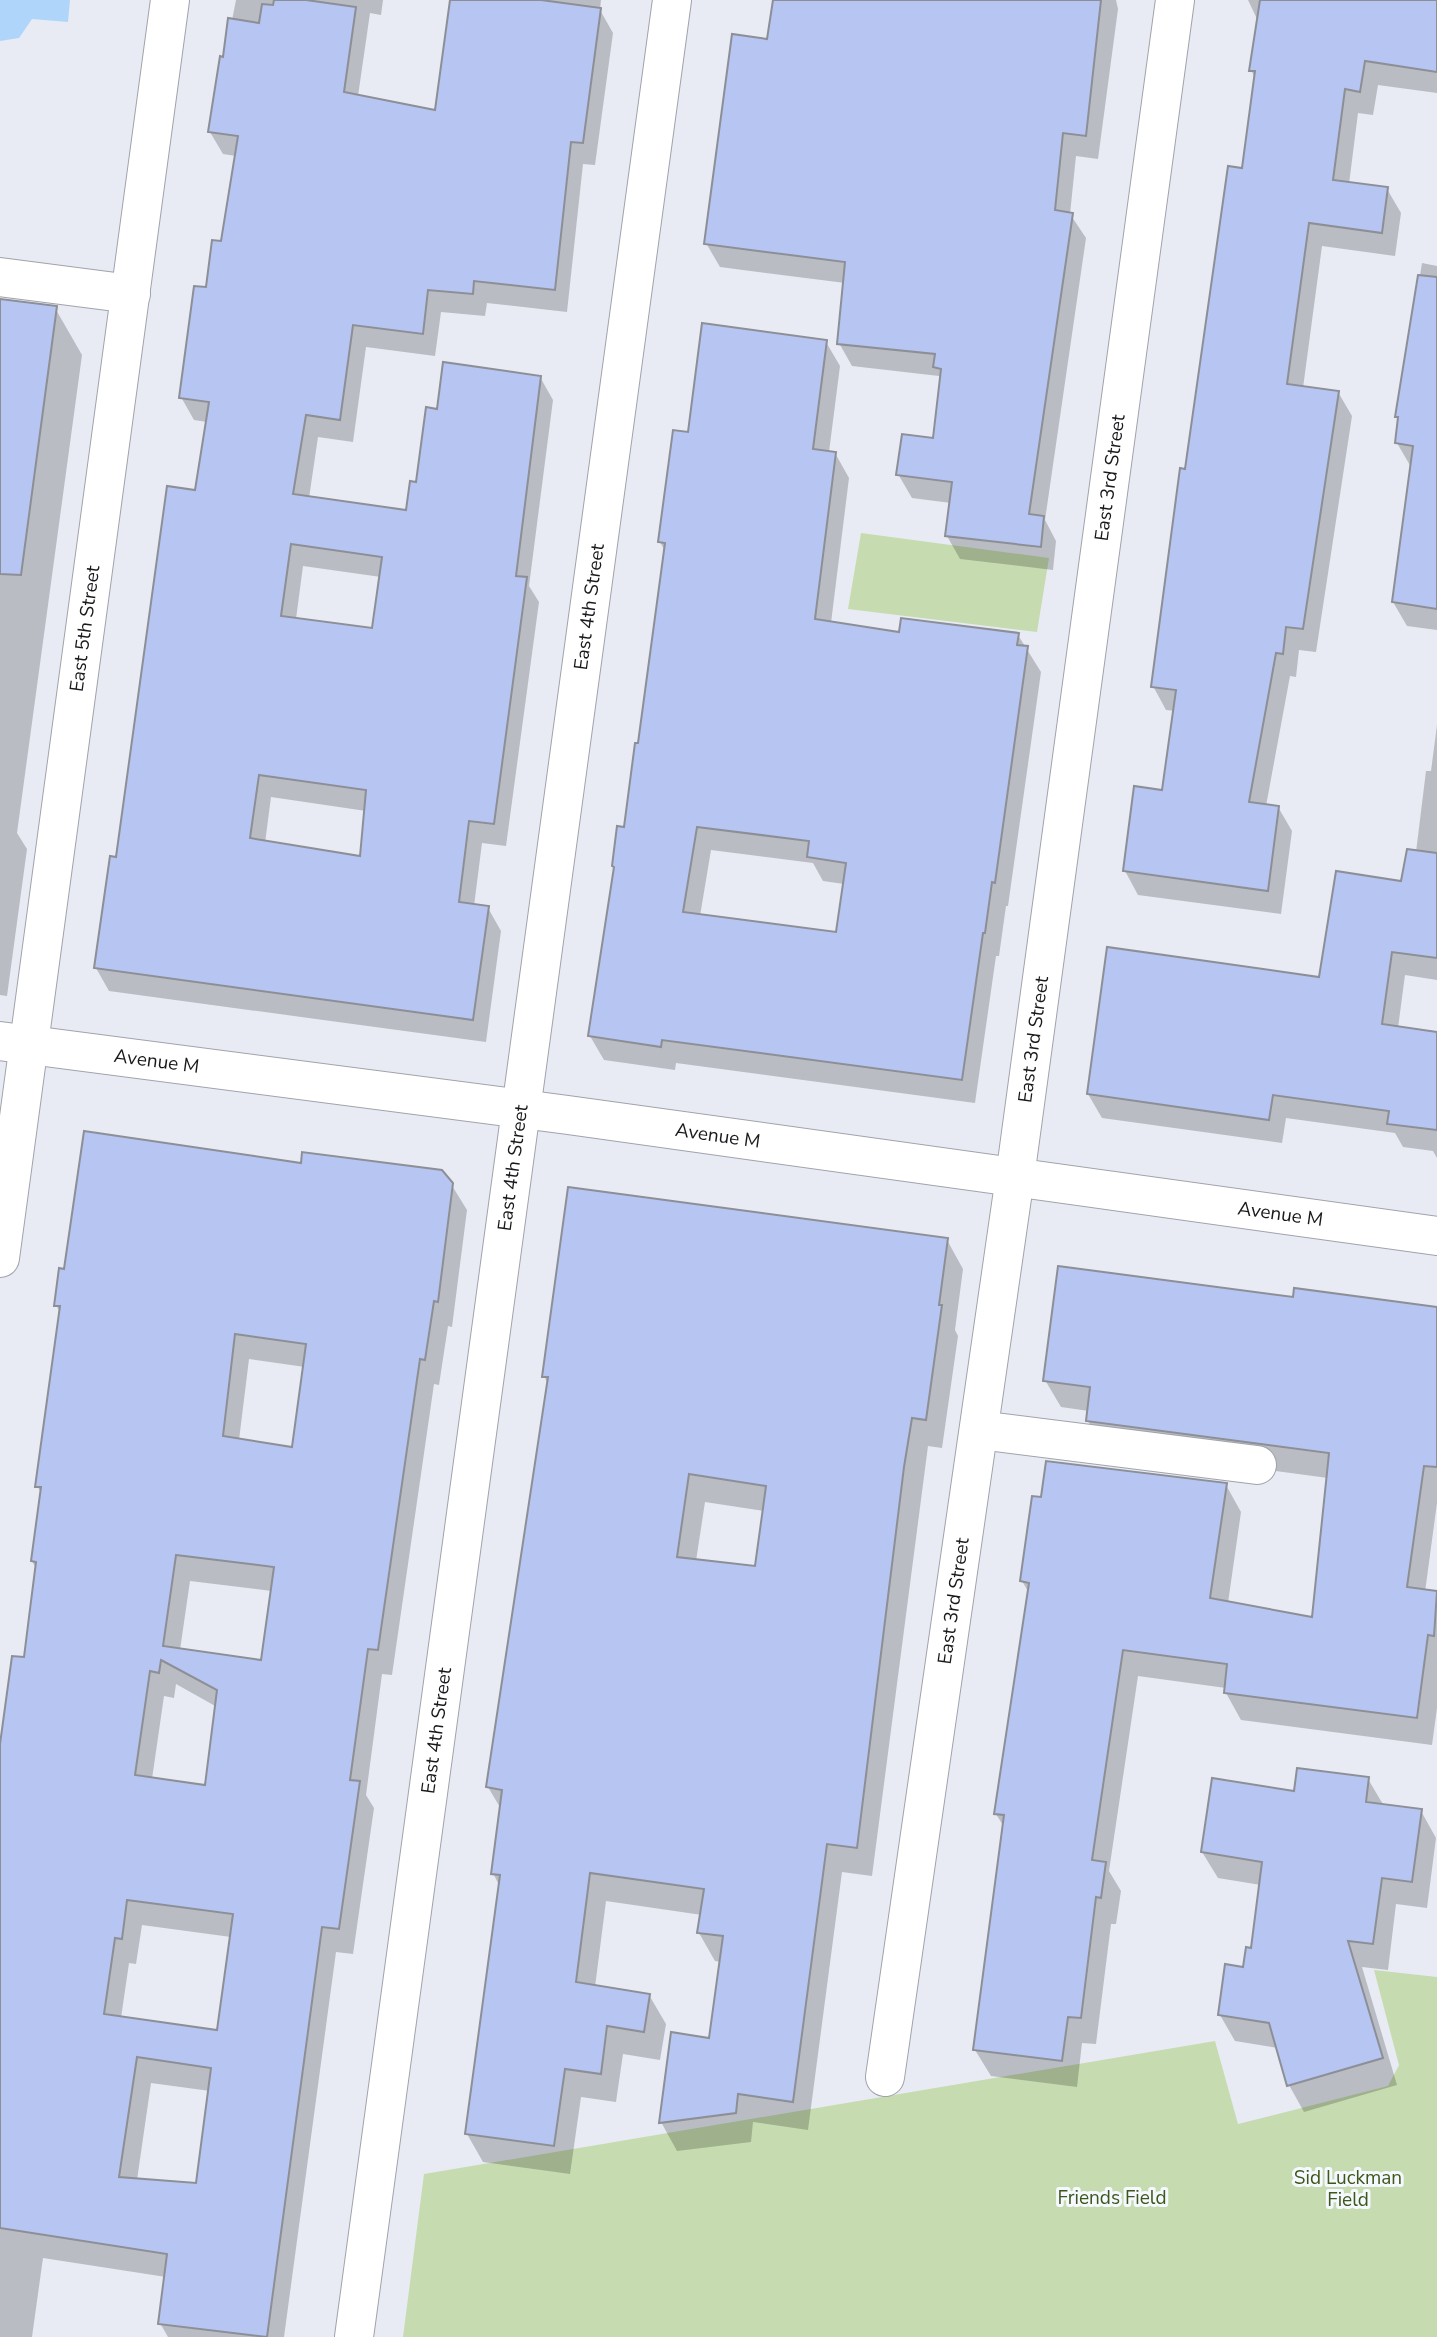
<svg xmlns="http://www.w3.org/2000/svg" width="1437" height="2337" font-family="'Nunito Sans',sans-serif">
  <rect width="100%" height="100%" fill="#e8ebf3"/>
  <!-- green -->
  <path fill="#c6dcb0" d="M861,533L1049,558L1037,632L848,609Z
    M1374,1970L1437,1977V2337H403L424,2174L1215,2041L1238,2124L1388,2086L1399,2065Z"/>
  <!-- water -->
  <path fill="#afd6fa" d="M0,0H70L68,22L32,19L19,38L0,41Z"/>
  <!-- shadow -->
  <path fill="#0003" fill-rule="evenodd" d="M236,0H383L381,15L370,13L358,96L436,112L452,0H601L600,10L613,33L595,165L583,164L567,312L487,303L485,316L441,312L435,356L366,347L353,442L318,437L309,498L408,512L439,411L540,377L553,400L529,586L539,602L506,846L482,843L474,906L488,908L501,931L486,1042L109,991L96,968L197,492L207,422L194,420L181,397L207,289L223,243L236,156L223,154L210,132ZM303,566L381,577L373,630L296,619ZM271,797L366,811L361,858L265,843Z
    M774,0H1116L1118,9L1098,159L1076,156L1070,214L1086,238L1045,520L1056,541L1053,570L960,559L947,536L951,503L912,498L898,474L934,440L942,379L939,376L852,366L839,343L845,283L720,267L706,243L769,41Z
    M1248,0H1437V93L1378,85L1373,115L1358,113L1349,184L1387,189L1401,213L1395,256L1322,246L1303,388L1338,392L1352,416L1316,652L1299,650L1296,677L1290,676L1266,806L1278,807L1292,831L1281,914L1138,895L1125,871L1163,792L1175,711L1166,710L1153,686L1186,471L1243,170L1255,78L1251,70L1258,21Z
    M1422,263L1437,266V630L1407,626L1393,602L1411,467L1397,443L1400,421L1397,417Z
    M0,300L55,308L82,355L17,833L27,849L7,996L0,995Z
    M826,342L840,366L829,452L835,453L849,478L831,623L900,634L1018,635L1041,672L1008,906H1006L999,956H996L975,1103L676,1063L675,1070L604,1060L590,1036L616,870L613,866L625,829L639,745L665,551L660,542L690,434ZM711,850L813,863L823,881L844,884L837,934L700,916Z
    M1437,725V980L1405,975L1398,1028L1437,1033V1158L1433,1151L1403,1147L1395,1133L1286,1118L1282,1143L1102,1118L1088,1094L1321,979L1402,883L1416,852L1426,771H1431Z
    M451,1184L467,1210L452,1327L448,1326L439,1385L434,1384L392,1675L382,1674L366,1795L374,1808L353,1954L336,1952L284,2337H168L160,2323L166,2277L43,2258L32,2337H0V1758L25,1659L37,1570L32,1561L42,1494L37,1486L61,1314L56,1305ZM249,1359L305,1367L293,1449L239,1440ZM190,1581L272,1591L262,1662L180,1650ZM176,1684L217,1707L206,1787L152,1779L164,1696L174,1698ZM142,1925L231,1937L219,2031L121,2018L129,1963L136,1964ZM151,2083L210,2091L198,2185L137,2180Z
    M947,1240L963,1269L955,1330L958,1336L942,1448L928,1446L872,1876L842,1872L808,2130L753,2122L751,2142L677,2151L661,2122L710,2040L721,1962L715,1961L699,1933L702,1915L606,1901L595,1987L649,1995L666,2024L660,2060L623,2054L616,2102L581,2097L570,2174L483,2162L467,2134L500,1887L493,1873L501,1809L488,1787L548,1384L544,1376ZM705,1502L764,1511L757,1568L696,1561Z
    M1294,1299L1437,1309V1503L1425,1592L1437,1593V1708L1432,1745L1241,1720L1226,1693V1688L1138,1676L1109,1871L1121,1891L1116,1924H1111L1096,2044L1082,2043L1077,2087L991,2076L975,2050L1004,1827L996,1814L1029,1593L1022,1581L1226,1485L1241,1512L1228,1603L1313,1619L1328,1478L1103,1448L1088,1421L1089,1411L1061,1407L1045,1380Z
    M1368,1779L1384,1806L1421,1811L1436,1838L1427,1908L1396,1904L1388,1970L1362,1967L1397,2085L1304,2112L1289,2085L1278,2048L1235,2041L1220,2015L1252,1950L1261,1885L1218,1878L1202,1852L1295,1793Z"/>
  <!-- building -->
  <path fill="#b7c5f2" stroke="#8d8f97" stroke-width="2" fill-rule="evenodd" d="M274,0H306L356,7L344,92L435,110L450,0H541L601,8L583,143L571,142L555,290L474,281L473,294L428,290L423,334L353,325L340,420L306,415L293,494L406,510L410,481L416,482L426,407L437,409L443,362L541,376L516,576L527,577L494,824L469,821L459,902L489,906L473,1020L94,968L110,856L116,857L167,486L195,490L209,402L179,398L194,286L206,287L212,240L221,241L238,136L208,132L220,56L223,57L228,18L259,23L262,4L273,5ZM291,544L382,557L372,628L281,616ZM259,775L366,790L360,856L250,838Z
    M773,0H1101L1086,136L1063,133L1055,210L1073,213L1029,514L1044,516L1041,547L945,536L952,482L896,475L902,434L933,438L941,369L933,367L935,354L837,344L845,262L704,244L732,34L767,39Z
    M1260,0H1437V72L1365,61L1360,92L1345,89L1333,180L1388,187L1382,233L1309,223L1287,384L1339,391L1303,629L1286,627L1283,654L1276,653L1249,802L1279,806L1268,891L1123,871L1134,786L1162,790L1176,690L1151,687L1180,468L1185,469L1228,166L1242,168L1255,71H1249Z
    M1418,275L1437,277V609L1392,602L1413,446L1395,443L1398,417H1395Z
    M0,299L57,306L21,575L0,574Z
    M702,323L827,340L813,449L836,452L815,619L899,632L901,618L1019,633L1017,645L1028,646L995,883L992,882L985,933H983L962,1080L662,1040L661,1047L588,1036L614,867L612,866L617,826L624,827L635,743H638L665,543L658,542L673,430L688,432ZM697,827L809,841L807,857L846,863L836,932L683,912Z
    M1407,849L1437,853V958L1392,952L1382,1024L1437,1032V1130L1387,1124L1389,1111L1273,1095L1269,1120L1087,1094L1107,947L1319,977L1336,871L1401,881Z
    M84,1131L301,1163L302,1152L442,1170L453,1183L438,1302L434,1301L425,1360L420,1359L378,1650L368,1649L350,1780L360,1781L339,1929L322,1927L267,2337L158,2324L167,2254L0,2228V1744L12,1656L24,1657L29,1617L36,1562L31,1561L41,1487H35L60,1306H54L59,1268L64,1269ZM235,1334L306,1344L292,1447L223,1436ZM176,1555L274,1567L261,1660L163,1646ZM161,1660L217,1690L205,1785L135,1775L150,1671L159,1673ZM127,1900L233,1914L217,2030L104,2014L115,1938L122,1939ZM137,2057L211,2068L196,2183L119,2177Z
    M568,1187L948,1238L939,1305H942L926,1420L912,1418L904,1467L857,1848L827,1844L793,2102L738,2094L736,2113L659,2123L671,2032L709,2038L723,1936L697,1933L704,1889L590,1873L576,1982L650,1994L644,2032L607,2026L601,2074L565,2069L554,2146L465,2134L500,1875L491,1874L502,1790L486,1787L548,1377H542ZM689,1474L766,1486L755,1566L677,1557Z
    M1058,1266L1293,1297L1294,1288L1437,1307V1467L1424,1466L1407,1587L1437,1591L1434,1636L1428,1635L1417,1718L1224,1693L1227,1664L1123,1650L1092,1860L1106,1862L1101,1898L1096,1897L1081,2018L1068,2017L1062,2061L973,2050L1004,1815L994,1814L1029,1583L1020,1581L1032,1496L1041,1497L1046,1461L1227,1483L1210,1598L1312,1617L1329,1453L1086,1421L1090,1387L1043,1381Z
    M1297,1768L1369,1777L1366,1802L1422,1809L1412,1882L1382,1878L1373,1944L1348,1941L1383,2058L1287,2086L1269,2023L1218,2015L1225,1964L1243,1967L1246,1947L1251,1948L1262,1862L1201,1852L1212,1778L1294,1791Z"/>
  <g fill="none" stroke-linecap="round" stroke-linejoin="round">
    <defs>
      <g id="minor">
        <path d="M0,277L131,294"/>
        <path id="s1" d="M0,1041L568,1115L1437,1236"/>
        <path id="s2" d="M0,1258L170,0"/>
        <path d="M979,1430L1257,1465"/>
        <path id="s3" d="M885,2077L1015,1177L1175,0"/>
        <path id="s4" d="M354,2337L672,0"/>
      </g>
    </defs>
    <!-- minor casing -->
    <use href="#minor" stroke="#a0a3ab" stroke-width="40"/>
    <!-- minor -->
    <use href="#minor" stroke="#fff" stroke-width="38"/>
  </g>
  <g text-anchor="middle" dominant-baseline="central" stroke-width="6" stroke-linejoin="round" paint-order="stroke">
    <!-- street labels -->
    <g font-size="19" fill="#18191c" stroke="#f6f8ff">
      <text stroke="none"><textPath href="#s3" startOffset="1615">East 3rd Street</textPath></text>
      <text stroke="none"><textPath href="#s4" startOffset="1746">East 4th Street</textPath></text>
      <text stroke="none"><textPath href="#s2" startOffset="635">East 5th Street</textPath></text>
      <text stroke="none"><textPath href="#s3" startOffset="1048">East 3rd Street</textPath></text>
      <text stroke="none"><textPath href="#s1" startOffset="158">Avenue M</textPath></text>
      <text stroke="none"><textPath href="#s1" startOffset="724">Avenue M</textPath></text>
      <text stroke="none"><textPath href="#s4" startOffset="1180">East 4th Street</textPath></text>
      <text stroke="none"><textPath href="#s1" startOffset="1292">Avenue M</textPath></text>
      <text stroke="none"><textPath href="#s3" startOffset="481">East 3rd Street</textPath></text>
      <text stroke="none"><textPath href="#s4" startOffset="612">East 4th Street</textPath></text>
    </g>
    <!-- park labels -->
    <g font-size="19" fill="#3d5717" stroke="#f6f8ff">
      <text x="1348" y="2178">Sid Luckman<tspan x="1348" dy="22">Field</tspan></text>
      <text x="1112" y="2198">Friends Field</text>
    </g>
  </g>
</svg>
